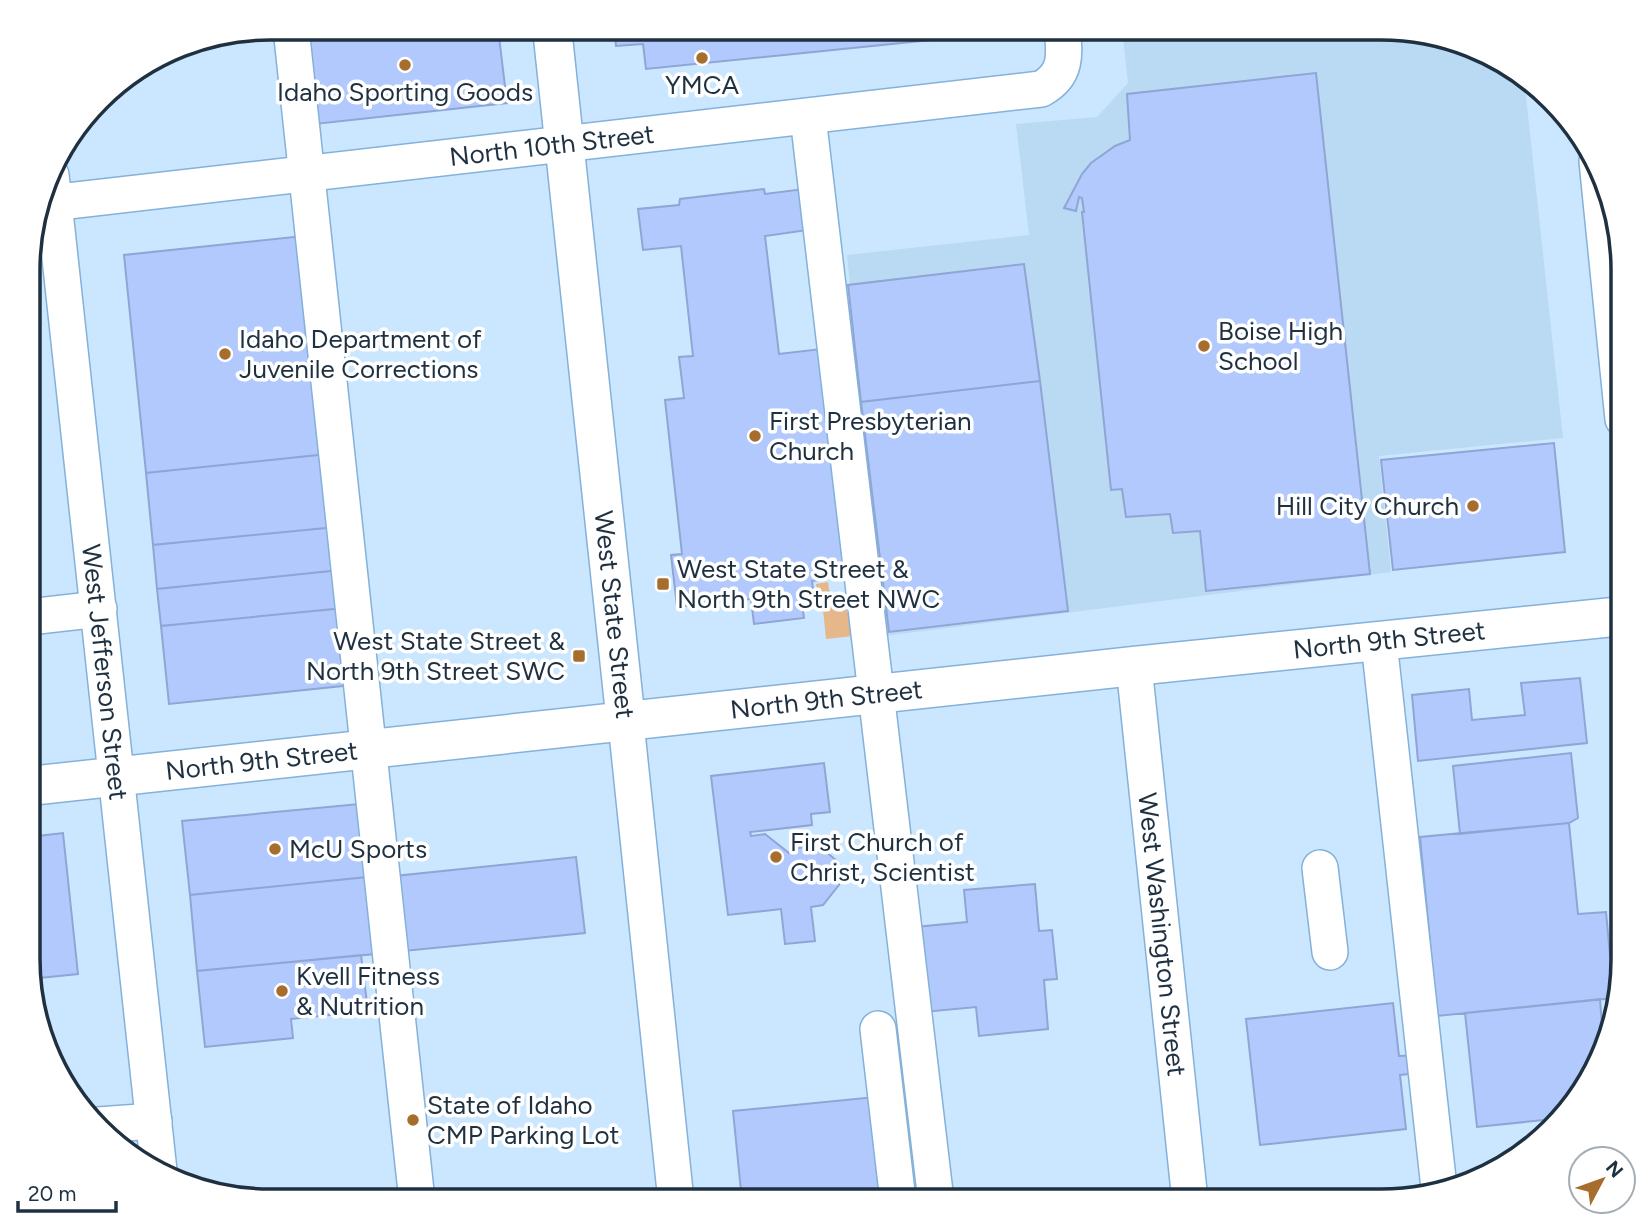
<svg xmlns="http://www.w3.org/2000/svg" width="1651" height="1229" font-family="Figtree,sans-serif">
  <rect width="100%" height="100%" fill="#cbe7ff"/>
  <!-- built -->
  <path fill="#bad9f3" d="M1122,28H1396L1473,46L1524,78L1563,438L1379,456L1391,572L884,636L847,255L1029,235L1016,124L1097,117L1128,83Z"/>
  <!-- green -->
  <path fill="#e6b78a" d="M828,582L830,596L845,594L847,613H850L853,636L826,639L822,599H818L816,584Z"/>
  <!-- building -->
  <path fill="#b1c9fc" stroke="#8fa5d4" stroke-width="2" d="M304,28H498L507,103L315,124Z
    M614,28H999V33L646,69L643,44L616,46Z
    M1316,73L1370,574L1206,591L1200,531L1173,533L1170,514L1126,517L1122,489L1111,490L1082,212H1084L1082,198L1079,197L1076,211L1064,208L1082,174L1091,163L1115,146L1130,140L1127,94Z
    M764,189L765,194L804,189L808,230L765,236L779,354L821,349L845,563L825,565L826,579L812,581L814,596L801,597L804,618L754,624L751,599L677,607L671,555L682,554L665,400L684,398L679,357L693,356L681,246L643,250L638,209L679,205L680,199Z
    M303,236L327,454L146,473L124,255Z
    M1024,264L1040,381L861,402L848,285Z
    M1040,381L1068,611L889,632L861,402Z
    M1554,443L1565,552L1393,570L1381,460Z
    M327,454L336,527L153,545L146,473Z
    M336,527L340,570L157,589L153,545Z
    M340,570L344,608L161,626L157,589Z
    M344,608L352,685L169,704L161,626Z
    M29,636L35,656L40,715L29,716Z
    M1580,678L1587,743L1418,761L1412,695L1469,689L1472,720L1525,715L1521,683Z
    M1571,753L1578,818L1569,823L1460,834L1453,766Z
    M824,763L830,812L811,814L812,825L750,832L751,836L765,834L789,853L792,849L818,845L837,861L839,885L823,905L811,907L815,941L785,944L781,909L728,915L711,776Z
    M359,804L367,877L190,895L182,821Z
    M1569,823L1578,914L1606,912L1614,998L1437,1016L1420,837Z
    M63,833L78,974L30,979L29,837Z
    M576,857L585,933L404,951L395,876Z
    M367,877L375,954L197,971L190,895Z
    M1035,884L1039,931L1052,930L1057,979L1044,980L1048,1029L979,1036L976,1007L924,1012L915,927L967,922L964,890Z
    M361,955L368,1011L291,1019L293,1038L205,1047L197,971Z
    M1600,999L1604,1052L1563,1118L1477,1127L1465,1013Z
    M1393,1003L1399,1056L1416,1055L1418,1073L1400,1075L1406,1129L1260,1145L1246,1019Z
    M875,1097L885,1192L793,1201H742L733,1111Z"/>
  <g fill="none" stroke-linecap="round" stroke-linejoin="round">
    <defs>
      <g id="minor">
        <path d="M291,28L417,1201"/>
        <path d="M808,117L936,1201"/>
        <path d="M1597,161L1623,419"/>
        <path id="s1" d="M51,175L159,1171"/>
        <path id="s2" d="M42,204L1041,89C1067,75 1065,55 1062,28"/>
        <path d="M29,617L99,609"/>
        <path d="M1379,642L1439,1188"/>
        <path id="s3" d="M1134,666L1190,1201"/>
        <path d="M626,723L676,1201"/>
        <path d="M1320,868L1330,952"/>
        <path d="M878,1029L898,1201"/>
        <path d="M98,1125L154,1121"/>
      </g>
      <g id="major">
        <path id="s4" d="M552,28L626,723"/>
        <path id="s5" d="M29,786L1134,666L1623,616"/>
      </g>
    </defs>
    <!-- minor casing -->
    <use href="#minor" stroke="#85b1d8" stroke-width="38"/>
    <!-- major casing -->
    <use href="#major" stroke="#85b1d8" stroke-width="41"/>
    <!-- minor -->
    <use href="#minor" stroke="#fff" stroke-width="35"/>
    <!-- major -->
    <use href="#major" stroke="#fff" stroke-width="38"/>
  </g>
  <!-- markers -->
  <g fill="#a66d2c" stroke="#fff" stroke-width="2.5">
    <circle cx="702" cy="58" r="7"/>
    <circle cx="405" cy="65" r="7"/>
    <circle cx="1204" cy="346" r="7"/>
    <circle cx="225" cy="354" r="7"/>
    <circle cx="755" cy="436" r="7"/>
    <circle cx="1473" cy="506" r="7"/>
    <rect x="656" y="577" width="14" height="14" rx="3.5"/>
    <rect x="572" y="649" width="14" height="14" rx="3.5"/>
    <circle cx="275" cy="849" r="7"/>
    <circle cx="776" cy="857" r="7"/>
    <circle cx="282" cy="991" r="7"/>
    <circle cx="413" cy="1120" r="7"/>
  </g>
  <g text-anchor="middle" dominant-baseline="central" stroke-width="7" stroke-linejoin="round" paint-order="stroke">
    <!-- poi labels -->
    <g font-size="26" fill="#1f3141" stroke="#fff" text-anchor="start">
      <text x="702" y="85" text-anchor="middle">YMCA</text>
      <text x="405" y="92" text-anchor="middle">Idaho Sporting Goods</text>
      <text x="1218" y="331">Boise High<tspan x="1218" dy="30">School</tspan></text>
      <text x="239" y="339">Idaho Department of<tspan x="239" dy="30">Juvenile Corrections</tspan></text>
      <text x="769" y="421">First Presbyterian<tspan x="769" dy="30">Church</tspan></text>
      <text x="1459" y="506" text-anchor="end">Hill City Church</text>
      <text x="677" y="569">West State Street &amp;<tspan x="677" dy="30">North 9th Street NWC</tspan></text>
      <text x="565" y="641" text-anchor="end">West State Street &amp;<tspan x="565" dy="30">North 9th Street SWC</tspan></text>
      <text x="790" y="842">First Church of<tspan x="790" dy="30">Christ, Scientist</tspan></text>
      <text x="289" y="849">McU Sports</text>
      <text x="296" y="976">Kvell Fitness<tspan x="296" dy="30">&amp; Nutrition</tspan></text>
      <text x="427" y="1105">State of Idaho<tspan x="427" dy="30">CMP Parking Lot</tspan></text>
    </g>
    <!-- street labels -->
    <g font-size="26" fill="#1f3141" stroke="#fff">
      <text stroke="none"><textPath href="#s2" startOffset="513">North 10th Street</textPath></text>
      <text stroke="none"><textPath href="#s4" startOffset="590">West State Street</textPath></text>
      <text stroke="none"><textPath href="#s5" startOffset="1368">North 9th Street</textPath></text>
      <text stroke="none"><textPath href="#s1" startOffset="500">West Jefferson Street</textPath></text>
      <text stroke="none"><textPath href="#s5" startOffset="802">North 9th Street</textPath></text>
      <text stroke="none"><textPath href="#s5" startOffset="234">North 9th Street</textPath></text>
      <text stroke="none"><textPath href="#s3" startOffset="270">West Washington Street</textPath></text>
    </g>
  </g>
  <!-- crop -->
  <path d="M0 0H1651V1229H0ZM270 40H1381A230 230 0 0 1 1611 270V959A230 230 0 0 1 1381 1189H270A230 230 0 0 1 40 959V270A230 230 0 0 1 270 40Z" fill="#fff" fill-rule="evenodd"/>
  <path fill="none" stroke="#1f3141" stroke-width="3.5" d="M270 40H1381A230 230 0 0 1 1611 270V959A230 230 0 0 1 1381 1189H270A230 230 0 0 1 40 959V270A230 230 0 0 1 270 40Z"/>
  <!-- north arrow -->
  <g transform="translate(1602 1180) rotate(49)"><circle r="33" fill="#ffffff" stroke="#a5adb3" stroke-width="2"/>
  <path d="M0-5L12 26L0 18L-12 26Z" fill="#a66d2c"/>
  <text y="-10" font-size="19" font-weight="bold" text-anchor="middle" fill="#1f3141">N</text>
  </g>
  <!-- scale -->
  <path d="M18 1201v10h98v-10" fill="none" stroke="#1f3141" stroke-width="3.5"/>
  <text x="28" y="1201" font-size="21" fill="#1f3141" stroke="#ffffff" stroke-width="5" paint-order="stroke">20 m</text>
</svg>
